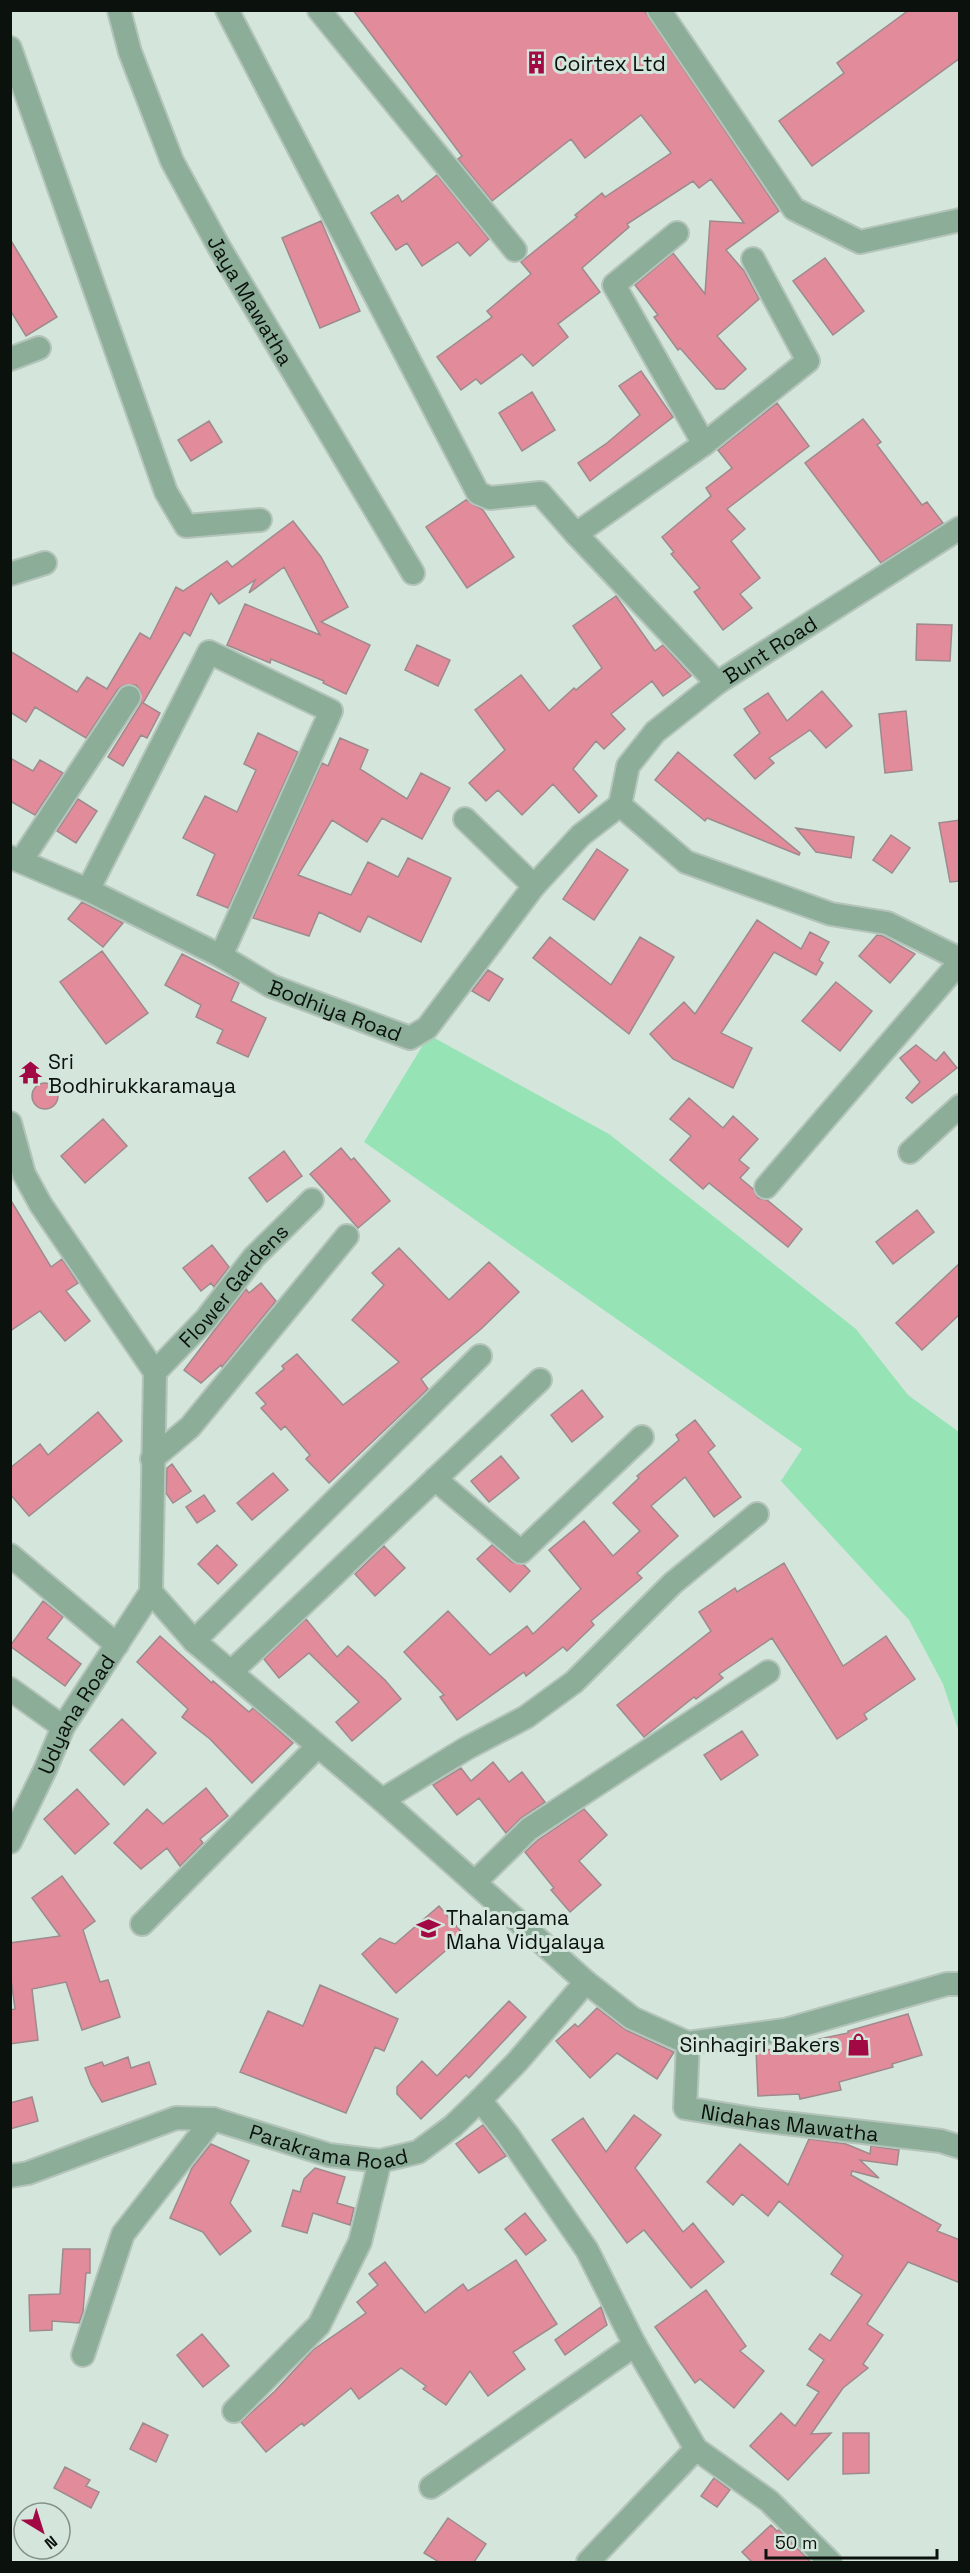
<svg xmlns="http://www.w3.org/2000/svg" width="970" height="2573" font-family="'Space Grotesk',sans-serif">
  <rect width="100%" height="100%" fill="#d4e6db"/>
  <!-- green -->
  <path fill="#96e4b6" d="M429,1035L609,1134L856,1329L908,1395L959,1432V1732L943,1684L909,1620L781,1481L802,1449L364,1142Z"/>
  <!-- building -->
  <path fill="#e28c9b" stroke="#9d8a8d" stroke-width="1.5" d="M353,10H644L779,211L726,250L744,271L759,299L717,336L746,369L724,389H716L680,348L678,350L654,317L658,315L635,285L673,253L705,294L710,221L744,223L711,179L699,188L693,181L627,224L629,227L582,268L600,292L558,324L568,337L533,366L522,354L481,384L476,379L461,390L437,357L492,317L487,311L531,274L521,262L577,217L575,215L602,193L605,197L671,153L641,115L585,158L571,139L492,201L458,159L462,156Z
    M909,10H960V58L812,166L779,121L844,73L837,63Z
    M437,175L489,239L470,256L458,242L422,266L407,243L396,250L371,213L398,195L402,202Z
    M321,221L360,311L320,328L282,238Z
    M10,239L57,317L26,336L10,310Z
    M825,258L864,311L833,335L793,281Z
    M641,371L673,417L590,481L578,463L607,443L640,415L619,386Z
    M532,392L555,430L522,451L499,413Z
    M777,403L809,446L727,509L745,529L731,541L760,578L740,594L752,608L723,630L694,592L700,588L671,554L674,552L662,537L711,496L706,488L732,468L718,450Z
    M863,419L881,442L877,445L922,505L927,502L943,523L881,563L805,463Z
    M209,421L222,442L191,461L178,440Z
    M466,500L483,510L514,557L467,588L426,527Z
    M293,521L321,557L348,607L321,622L370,645L346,694L323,683L324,681L271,659L270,663L227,645L245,604L320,635L284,567L249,593L255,580L219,604L211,593L190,636L184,632L143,703L160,713L147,738L141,735L123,766L108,757L141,704V692L136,685H124L118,689L86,738L35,707L26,722L10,712V651L77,692L87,677L107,689L140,633L150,639L176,587L183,591L227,561L232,567Z
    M616,596L655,651L663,645L691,676L663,696L652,681L611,714L625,729L604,749L596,741L573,769L597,796L579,813L553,784L522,815L498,790L486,801L469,783L505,750L475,710L521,675L549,711L574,688L576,690L602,668L573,626Z
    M917,624L952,625L950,661L916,660Z
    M417,645L450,660L438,686L405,670Z
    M822,691L852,726L826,748L810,730L769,758L774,763L755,779L734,755L760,733L744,709L768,693L787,721Z
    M906,711L912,770L885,773L879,714Z
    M258,733L298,752L228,908L197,895L215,854L183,838L205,796L237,812L256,770L244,764Z
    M340,738L368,750L360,769L407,799L421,773L450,788L422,839L382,818L367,842L332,820L298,875L351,895L368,862L398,877L408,858L451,878L421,942L368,916L360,932L319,912L309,936L253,918L322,763L328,766Z
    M678,752L800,853L799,855L707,818L705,821L655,780Z
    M10,758L33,771L40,760L63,773L35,815L10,801Z
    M78,799L97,811L76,843L57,831Z
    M960,820V881L950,882L939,823Z
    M796,828L854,837L851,858L816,852Z
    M891,835L910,848L892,873L873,860Z
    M597,849L628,870L594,920L563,899Z
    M82,902L123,923L103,947L68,919Z
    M757,920L801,949L810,932L829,942L819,960L823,963L816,975L774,952L721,1033L752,1048L733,1088L673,1059L650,1034L684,1002L695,1014Z
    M877,935L883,936L915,954L890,983L859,956Z
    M550,937L611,985L640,937L674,957L629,1034L533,958Z
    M102,951L148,1013L106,1044L60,982Z
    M182,954L239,983L231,1001L266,1018L248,1057L217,1043L223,1030L196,1017L201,1005L165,985Z
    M488,970L503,979L489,1001L472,991Z
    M836,982L872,1011L840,1051L802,1021Z
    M916,1045L936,1061L944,1052L957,1068L912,1103L906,1098L920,1082L900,1058Z
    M32 1096a13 13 0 1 1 26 0a13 13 0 1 1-26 0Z
    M689,1098L723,1128L733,1116L758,1139L739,1160L749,1168L740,1178L753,1189L758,1198L767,1200L802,1229L788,1247L709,1183L703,1189L670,1160L691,1136L670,1119Z
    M103,1119L127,1146L85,1183L61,1156Z
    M341,1148L351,1160L354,1158L390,1201L358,1228L310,1174Z
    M284,1151L302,1176L267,1202L249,1178Z
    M10,1199L51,1267L62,1259L78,1283L66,1291L90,1321L65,1341L40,1311L10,1331Z
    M917,1210L934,1232L893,1264L876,1242Z
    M212,1245L229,1267L214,1287L211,1283L201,1291L183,1268Z
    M399,1248L449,1300L489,1262L519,1292L481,1329L421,1379L428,1389L329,1483L306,1459L310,1455L285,1426L281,1430L261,1408L266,1404L256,1393L284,1369L282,1366L297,1354L343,1405L399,1362L352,1320L384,1285L372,1273Z
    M960,1263V1314L922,1350L896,1323Z
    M261,1283L276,1301L222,1367L221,1365L201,1383L184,1370L246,1289L249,1293Z
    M582,1390L603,1417L572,1442L551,1415Z
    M98,1412L122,1441L29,1516L10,1494V1468L40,1444L48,1455Z
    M695,1420L715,1446L708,1452L741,1497L714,1517L685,1477L651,1506L678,1536L637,1573L642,1578L591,1621L594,1625L567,1651L563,1647L526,1676L524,1672L457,1720L440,1697L444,1695L404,1652L448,1611L490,1655L527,1626L533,1634L581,1589L549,1550L584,1521L613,1556L640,1531L613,1503L639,1478L637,1476L679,1440L676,1435Z
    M501,1456L519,1478L489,1502L471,1481Z
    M172,1464L191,1491L173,1503L166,1493L167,1468Z
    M273,1473L288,1490L252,1520L237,1503Z
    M204,1495L215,1511L197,1523L186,1507Z
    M217,1545L237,1565L218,1584L198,1564Z
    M492,1545L512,1562L524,1565L530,1571L510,1592L477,1559Z
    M384,1546L405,1568L375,1596L355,1574Z
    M784,1563L843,1666L886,1636L915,1679L864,1714L867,1719L837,1739L772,1638L719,1674L723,1678L696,1699L694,1697L644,1737L617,1705L711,1631L699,1612L735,1588L737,1592Z
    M43,1601L63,1617L47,1638L81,1664L65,1686L10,1646Z
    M306,1619L337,1657L348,1646L385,1680L401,1699L352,1741L336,1722L359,1702L309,1653L279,1678L264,1659Z
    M160,1636L212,1683L213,1681L249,1712L253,1708L293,1743L252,1783L210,1739L182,1717L188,1709L137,1662Z
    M122,1719L156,1753L124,1785L90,1750Z
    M742,1731L758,1755L721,1780L704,1755Z
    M493,1762L509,1782L522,1772L545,1802L521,1818L506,1833L479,1798L457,1815L433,1785L461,1768L471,1781Z
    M206,1788L228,1816L200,1839L203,1843L180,1866L167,1848L141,1869L114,1843L147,1809L163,1824Z
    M77,1789L109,1824L75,1854L44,1819Z
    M584,1809L607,1835L579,1861L601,1885L570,1912L551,1890L554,1888L525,1852L538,1840Z
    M62,1876L95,1921L83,1930L100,1982L108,1980L120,2017L82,2030L66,1982L32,1989L38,2040L10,2044V2010L15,2009L10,1972V1943L60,1936L32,1898Z
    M439,1906L464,1935L396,1993L362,1954L380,1938L395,1944Z
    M320,1985L398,2019L384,2051L375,2047L346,2113L240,2072L268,2011L303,2026Z
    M509,2001L526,2017L469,2078L466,2075L421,2119L397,2094V2087L422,2061L437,2076Z
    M597,2008L626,2030L674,2052L657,2079L617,2053L590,2078L556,2041L575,2024L578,2027Z
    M908,2014L922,2055L892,2064L893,2067L839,2082L841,2090L800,2099L799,2094L758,2096L756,2050L790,2049V2045L848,2033V2031Z
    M128,2057L131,2068L149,2062L156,2084L102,2102L91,2084L85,2068L102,2062L104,2066Z
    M32,2097L38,2121L10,2129V2103Z
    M634,2115L661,2135L635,2168L683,2232L693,2223L724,2262L691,2288L644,2230L627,2243L552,2140L583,2118L606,2152Z
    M483,2125L506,2156L479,2173L456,2144Z
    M809,2139L846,2144L870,2154L871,2146L899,2150L897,2165L860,2160L879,2178L852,2171L851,2175L941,2225L937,2231L960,2240V2283L908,2262L867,2324L883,2335L863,2364L868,2368L843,2388L811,2434L831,2433L788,2480L750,2446L781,2413L795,2426L819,2392L807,2385L824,2360L809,2349L820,2334L830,2341L862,2295L831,2274L843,2256L779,2201L768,2216L742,2194L733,2205L707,2182L740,2144L788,2185Z
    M211,2144L249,2161L230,2203L251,2231L220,2255L203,2232L170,2218L192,2168Z
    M315,2168L345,2177L337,2203L354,2208L350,2225L313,2213L307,2233L282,2226L293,2190L300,2192L304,2179Z
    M525,2213L546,2240L526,2255L505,2229Z
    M63,2249H90V2273H86L83,2312L79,2323L52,2321V2330L30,2331L29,2295L60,2294Z
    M516,2260L557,2324L513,2352L525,2369L488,2396L470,2371L446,2405L423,2389L426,2386L401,2368L359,2399L351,2388L304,2426L302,2423L266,2452L241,2422L275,2391L313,2350L366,2313L357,2302L378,2285L369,2274L385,2262L425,2313L463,2284L468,2291Z
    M706,2290L746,2346L740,2351L764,2371L734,2408L700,2379L695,2383L655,2327Z
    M601,2307L607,2325L565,2355L555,2340Z
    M202,2334L229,2366L203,2387L177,2355Z
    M143,2423L168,2435L156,2462L130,2449Z
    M843,2433H869V2473L843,2474Z
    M65,2467L90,2480L86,2486L99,2492L91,2508L54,2488Z
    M714,2478L730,2490L717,2507L701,2496Z
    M448,2518L486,2544L474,2562H439L424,2553Z
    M771,2525L777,2531L779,2530L811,2562H752L742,2552Z"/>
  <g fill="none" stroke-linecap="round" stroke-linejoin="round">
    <defs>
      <g id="minor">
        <path id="s1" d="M119,10L130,52L172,161L219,247L413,573"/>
        <path d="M227,10L478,493L490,498L540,493L576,534L717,683"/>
        <path d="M319,10L515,250"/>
        <path d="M659,10L794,209L860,242L960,220"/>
        <path d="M10,48L166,492L186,526L260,520"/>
        <path d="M677,233L614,285L704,444"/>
        <path d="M10,359L39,348"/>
        <path d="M576,534L704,444L808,361L753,259"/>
        <path d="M10,574L45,563"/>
        <path id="s2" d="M620,805L628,766L655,732L717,683L960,528"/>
        <path d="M620,805L686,862L831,914L887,923L960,959"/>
        <path d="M465,819L534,886"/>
        <path id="s3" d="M10,857L88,890L221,956L271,986L410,1038L427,1028L534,886L581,835L620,805"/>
        <path d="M21,861L129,697"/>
        <path d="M88,890L209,652L331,711L221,956"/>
        <path d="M10,1123L24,1174L41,1205L155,1372L151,1592L194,1641L382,1800L586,1982L632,2018L688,2043L785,2030L947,1984H960"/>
        <path d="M910,1152L960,1106"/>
        <path d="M766,1187L960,962"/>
        <path id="s4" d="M155,1372L206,1319L254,1257L312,1200"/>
        <path d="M152,1459L190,1427L347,1236"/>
        <path d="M435,1479L521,1552L642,1437"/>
        <path d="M10,1555L117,1645"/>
        <path d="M194,1641L480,1356"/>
        <path d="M231,1672L540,1380"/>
        <path d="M10,1689L63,1727"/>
        <path d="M382,1800L467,1748L526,1717L574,1682L673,1583L757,1514"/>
        <path id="s5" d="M10,1842L45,1770L63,1727L151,1592"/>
        <path d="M475,1882L529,1829L768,1672"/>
        <path d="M142,1924L317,1747"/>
        <path id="s6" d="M688,2043L685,2108L759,2120L941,2141L960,2147"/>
        <path d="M480,2100L508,2135L587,2250L635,2345L696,2449L769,2501L830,2562"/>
        <path id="s7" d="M10,2176L28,2173L176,2118L213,2119L329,2155L380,2161L418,2152L453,2126L480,2100L517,2062L586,1982"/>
        <path d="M83,2355L123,2234L213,2119"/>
        <path d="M234,2411L319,2325L360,2242L380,2161"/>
        <path d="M431,2487L635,2345"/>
        <path d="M588,2562L696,2449"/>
      </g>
    </defs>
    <!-- minor casing -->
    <use href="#minor" stroke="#b4c4ba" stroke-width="26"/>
    <!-- minor -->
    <use href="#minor" stroke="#8cae99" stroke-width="22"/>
  </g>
  <!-- icons -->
  <defs>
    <symbol id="building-bare" viewBox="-9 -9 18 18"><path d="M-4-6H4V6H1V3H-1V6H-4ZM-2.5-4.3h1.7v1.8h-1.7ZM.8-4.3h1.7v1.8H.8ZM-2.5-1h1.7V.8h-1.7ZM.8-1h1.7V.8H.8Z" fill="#a20843" stroke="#d4e6db" stroke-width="2.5" paint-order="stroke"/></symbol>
    <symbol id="temple-bare" viewBox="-9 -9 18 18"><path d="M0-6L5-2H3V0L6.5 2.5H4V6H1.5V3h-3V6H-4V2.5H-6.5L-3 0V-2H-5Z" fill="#a20843" stroke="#d4e6db" stroke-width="2.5" paint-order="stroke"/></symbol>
    <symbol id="school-bare" viewBox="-9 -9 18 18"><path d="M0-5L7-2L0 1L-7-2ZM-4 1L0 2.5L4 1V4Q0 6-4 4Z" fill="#a20843" stroke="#d4e6db" stroke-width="2.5" paint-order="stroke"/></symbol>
    <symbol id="shop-bare" viewBox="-9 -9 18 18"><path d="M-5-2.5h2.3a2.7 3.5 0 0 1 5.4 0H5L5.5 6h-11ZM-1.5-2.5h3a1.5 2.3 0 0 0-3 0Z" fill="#a20843" stroke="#d4e6db" stroke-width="2.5" paint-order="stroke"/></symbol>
  </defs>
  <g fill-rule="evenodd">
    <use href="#building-bare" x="520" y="46" width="33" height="33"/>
    <use href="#temple-bare" x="14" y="1056" width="33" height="33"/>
    <use href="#school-bare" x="412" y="1912" width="33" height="33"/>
    <use href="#shop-bare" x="842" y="2028" width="33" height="33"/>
  </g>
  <g text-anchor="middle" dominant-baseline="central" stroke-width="6" stroke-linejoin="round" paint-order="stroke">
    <!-- poi labels -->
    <g font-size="21" fill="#0b110d" stroke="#d4e6db" text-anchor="start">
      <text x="554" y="63">Coirtex Ltd</text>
      <text x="48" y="1061">Sri<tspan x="48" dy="24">Bodhirukkaramaya</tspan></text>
      <text x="446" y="1917">Thalangama<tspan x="446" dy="24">Maha Vidyalaya</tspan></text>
      <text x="840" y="2044" text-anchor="end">Sinhagiri Bakers</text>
    </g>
    <!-- street labels -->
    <g font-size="21" fill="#0b110d" stroke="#d4e6db">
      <text stroke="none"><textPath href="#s1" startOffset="320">Jaya Mawatha</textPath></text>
      <text stroke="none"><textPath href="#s2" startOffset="225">Bunt Road</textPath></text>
      <text stroke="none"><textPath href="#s3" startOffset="360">Bodhiya Road</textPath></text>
      <text stroke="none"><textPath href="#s4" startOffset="117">Flower Gardens</textPath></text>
      <text stroke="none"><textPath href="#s5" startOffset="144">Udyana Road</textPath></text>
      <text stroke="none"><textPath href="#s6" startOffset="171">Nidahas Mawatha</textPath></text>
      <text stroke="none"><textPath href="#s7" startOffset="333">Parakrama Road</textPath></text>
    </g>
  </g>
  <!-- border -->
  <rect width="970" height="2573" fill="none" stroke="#0b110d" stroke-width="24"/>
  <!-- north arrow -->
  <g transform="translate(42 2531) rotate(142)"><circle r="28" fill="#d4e6db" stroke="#849189" stroke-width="1.5"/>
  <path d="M0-4.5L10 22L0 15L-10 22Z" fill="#a20843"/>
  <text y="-9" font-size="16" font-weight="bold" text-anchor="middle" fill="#0b110d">N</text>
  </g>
  <!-- scale -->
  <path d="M766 2549v9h171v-9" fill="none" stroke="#0b110d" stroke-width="3"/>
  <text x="775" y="2549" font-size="18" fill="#0b110d" stroke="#d4e6db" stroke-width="4.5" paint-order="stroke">50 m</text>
</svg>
